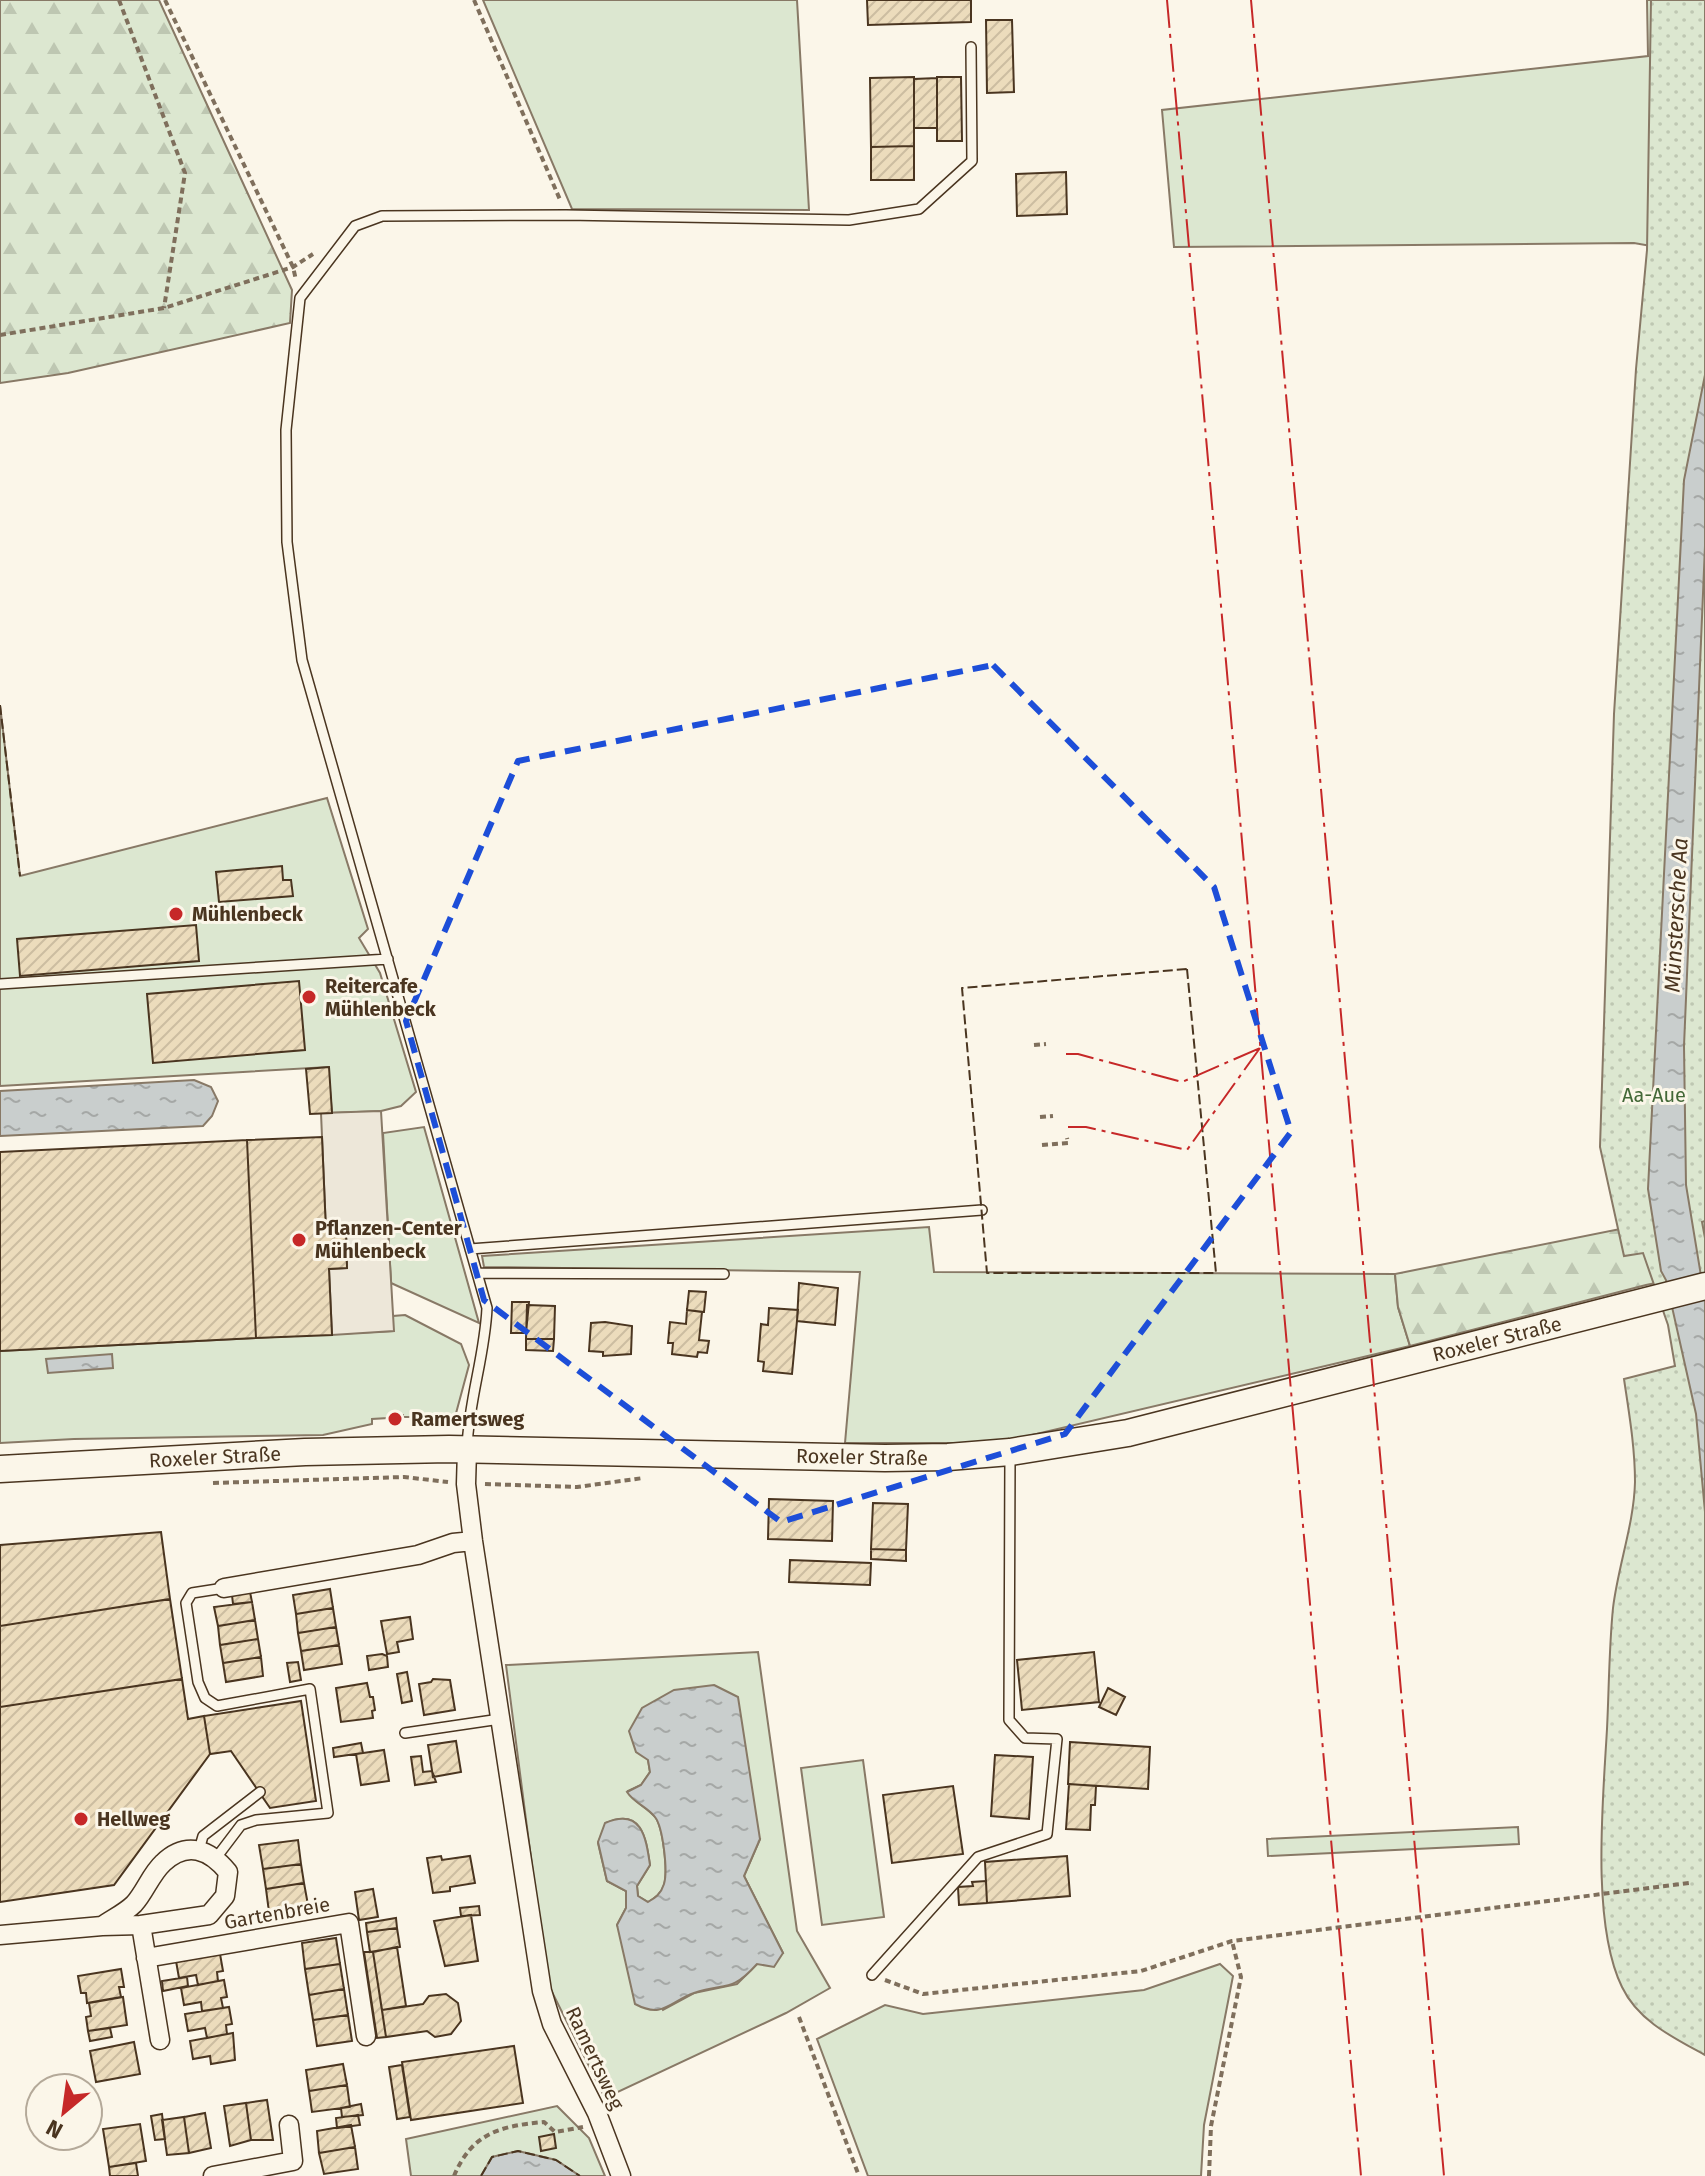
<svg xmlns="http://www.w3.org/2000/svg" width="1705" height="2176" font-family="'Fira Sans',sans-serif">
  <defs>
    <pattern id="forest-firs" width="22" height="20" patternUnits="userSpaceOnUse" patternTransform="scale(2)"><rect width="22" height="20" fill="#dce7d0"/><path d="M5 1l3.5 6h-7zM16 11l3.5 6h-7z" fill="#bec7b2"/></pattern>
    <pattern id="park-dots" width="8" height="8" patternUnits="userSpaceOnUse" patternTransform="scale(2)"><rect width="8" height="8" fill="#dce7d0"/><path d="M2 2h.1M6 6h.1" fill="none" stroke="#bec7b2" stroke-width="1.8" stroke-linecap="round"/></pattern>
    <pattern id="water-ripples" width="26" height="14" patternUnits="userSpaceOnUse" patternTransform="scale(2)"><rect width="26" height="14" fill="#c9cecd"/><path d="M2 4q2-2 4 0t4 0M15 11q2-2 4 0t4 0" fill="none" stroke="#a5a8a6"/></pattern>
    <pattern id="building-hatch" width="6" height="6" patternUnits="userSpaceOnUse" patternTransform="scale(2)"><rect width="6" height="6" fill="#ecdcbc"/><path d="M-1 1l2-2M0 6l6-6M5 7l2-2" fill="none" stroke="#ccbda1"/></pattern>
  </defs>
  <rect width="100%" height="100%" fill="#fbf6e9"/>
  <!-- grass -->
  <path fill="#dce7d0" stroke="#887966" stroke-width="2" fill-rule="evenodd" d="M483,0H797L809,210L572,209Z
    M1647,0H1705V1212L1691,253L1634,243L1174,247L1162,110L1648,56Z
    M0,705L20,876L327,798L368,929L359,938L380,973L416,1092L401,1106L381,1111L332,1113L328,1067L0,1086Z
    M424,1127L479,1323L391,1283L383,1133Z
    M929,1227L934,1272L1395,1274L1398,1307L1410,1346L998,1443H845L860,1272L484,1267L482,1256Z
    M405,1315L461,1344L469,1365L455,1417H403V1415H388V1418L372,1419V1424L323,1435L74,1439L0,1443V1351L393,1331V1316Z
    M758,1652L797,1931L830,1988L786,2013L605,2098L547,1982L506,1665ZM648,1760L760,1839L744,1876L783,1953L757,1964L737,1984L694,1993L663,2010L617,1925L626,1908V1891L607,1881L598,1843L606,1823C642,1807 646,1838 650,1865L637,1886L638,1896L648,1902C655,1898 661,1894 664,1885C668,1871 663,1827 655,1817C646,1806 634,1803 628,1791L641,1785L650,1772Z
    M863,1760L884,1917L822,1925L801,1768Z
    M1518,1827L1519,1844L1268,1856L1267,1839Z
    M1220,1964L1233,1976L1204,2125L1201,2176H868L817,2039L885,2005L923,2014L1144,1990Z
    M557,2106L589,2138L605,2176H411L406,2139Z"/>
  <!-- forest -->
  <path fill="url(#forest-firs)" stroke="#887966" stroke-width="2" d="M0,0H159L292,290L290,323L68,373L0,383Z
    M1705,1212V1273L1646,1285L1410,1346L1398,1307L1395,1274Z"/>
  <!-- park -->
  <path fill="url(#park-dots)" stroke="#887966" stroke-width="2" d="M1651,0H1705V1221L1702,1222L1705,1238V2055C1674,2038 1638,2021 1622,1987C1591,1924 1603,1800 1607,1729C1609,1689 1609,1648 1613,1608C1618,1566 1634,1524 1635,1482C1635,1447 1629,1413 1624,1379L1675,1366L1668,1325L1643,1253L1624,1256L1600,1147L1614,714L1636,369L1647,250Z"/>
  <!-- parking -->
  <path fill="#ede7d9" stroke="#887966" stroke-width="2" d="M381,1111L394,1331L332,1335L329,1269L347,1268L346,1231H326L321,1113Z"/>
  <!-- water -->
  <path fill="url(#water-ripples)" stroke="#887966" stroke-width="2" d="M1705,375V546L1684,1046L1686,1185L1705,1300V1512L1696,1414L1666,1280L1661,1271L1648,1189L1684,480Z
    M194,1080L211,1087L218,1101L212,1116L203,1126L0,1136V1091Z
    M112,1354L113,1368L48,1373L46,1359Z
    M714,1685L738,1697L760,1839L744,1876L783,1953L774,1967L757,1964C730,1994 726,1982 694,1993C669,2002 663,2019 635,2004L617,1925L626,1908V1891L607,1881L598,1842L605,1823C642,1807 646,1838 650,1865L637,1886L638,1896L648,1902C655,1898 661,1894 664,1884C668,1871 663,1827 655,1817C646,1806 634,1803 627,1792L641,1785L650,1772L648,1760L636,1752L629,1731L642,1708L674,1690Z
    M518,2151L556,2160L580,2176H481L492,2157Z"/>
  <!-- building -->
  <path fill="url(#building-hatch)" stroke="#4a3520" stroke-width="2" d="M867,0H971V22L868,25Z
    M986,20H1012L1014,92L987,93Z
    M914,77V146L871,147L870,78Z
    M937,77H961L962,141H937Z
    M937,78V128H914V79Z
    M914,146V180H871V147Z
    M1066,172L1067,214L1017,216L1016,174Z
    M282,866L283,880H291L293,896L219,902L216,872Z
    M196,925L199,961L20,976L17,939Z
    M299,981L305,1050L153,1063L147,994Z
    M329,1067L332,1113L310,1114L306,1069Z
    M322,1137L326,1231H346L347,1268L329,1269L332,1335L256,1338L247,1140Z
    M247,1140L256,1338L0,1351V1152Z
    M799,1283L838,1288L835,1325L797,1321Z
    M689,1291L706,1292L704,1312L687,1310Z
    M512,1302H529L526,1333H511Z
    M527,1305L555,1306L554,1339H526Z
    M769,1308L798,1310L792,1374L763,1371L764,1362L758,1361L761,1324L768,1325Z
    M687,1310L702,1312L699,1340L709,1341L707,1353L698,1352L697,1357L672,1354L673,1343H668L670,1322L686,1324Z
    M605,1322L632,1326L631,1354L603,1356V1352L589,1351L591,1323Z
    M526,1339H554L553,1351L526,1350Z
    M769,1499L833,1501L832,1541L768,1539Z
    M873,1503L908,1504L906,1550L871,1549Z
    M161,1532L170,1599L0,1626V1545Z
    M871,1549L906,1550V1561L871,1559Z
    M790,1560L871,1563L870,1585L789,1582Z
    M330,1589L333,1608L296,1614L293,1595Z
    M250,1592L252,1602L233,1604L232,1595Z
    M170,1599L182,1679L0,1707V1626Z
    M252,1602L255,1620L218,1626L214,1607Z
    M333,1608L336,1627L298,1633L296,1614Z
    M410,1617L413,1639L397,1642L399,1652L387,1654L381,1621Z
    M255,1620L258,1639L220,1645L218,1626Z
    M336,1627L339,1645L301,1651L298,1633Z
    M258,1639L261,1657L223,1663L220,1645Z
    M339,1645L342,1664L304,1670L301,1651Z
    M1094,1652L1099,1702L1022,1710L1017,1660Z
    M382,1654L387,1656L388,1667L369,1670L367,1656Z
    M261,1657L263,1676L226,1682L223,1663Z
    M298,1662L301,1680L290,1682L287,1663Z
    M407,1672L412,1701L402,1703L397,1674Z
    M182,1679L188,1719L204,1716L210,1754L114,1885L0,1902V1707Z
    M433,1679L450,1680L455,1710L424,1715L419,1684L431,1682Z
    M367,1683L370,1697H373L375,1710L372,1711L373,1718L341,1722L336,1688Z
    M1108,1688L1125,1697L1116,1715L1099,1707Z
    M301,1701L316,1801L270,1808L231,1751L210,1754L204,1716Z
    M456,1741L461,1772L433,1777L428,1745Z
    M1070,1742L1150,1747L1148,1789L1068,1784Z
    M361,1743L363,1753L334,1757L333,1748Z
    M384,1750L389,1781L361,1785L356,1754Z
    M995,1755L1033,1757L1029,1819L991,1816Z
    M421,1756L423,1772L432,1771L436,1782L415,1785L411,1757Z
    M1069,1784L1096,1786L1095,1805H1091L1090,1830L1066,1829Z
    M953,1786L963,1854L892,1863L883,1795Z
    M298,1840L301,1864L263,1869L259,1845Z
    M441,1856L442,1860L470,1856L475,1883L450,1887V1891L433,1893L427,1858Z
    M1067,1856L1070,1896L987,1903L985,1862Z
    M301,1864L304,1883L266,1889L263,1869Z
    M986,1881L987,1903L959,1905L958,1887L973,1886L972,1882Z
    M304,1883L308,1905L269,1912L266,1889Z
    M373,1889L378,1917L359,1920L355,1892Z
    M479,1906L480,1915L461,1916L460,1908Z
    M471,1915L478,1961L445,1966L434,1921Z
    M396,1918L397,1928L367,1932L366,1923Z
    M397,1928L400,1947L370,1952L367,1932Z
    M336,1938L340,1964L305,1969L302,1943Z
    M397,1947L406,2006L382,2010L373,1952Z
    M364,1952H373L386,2037L377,2038Z
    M220,1954L223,1971L217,1972L218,1981L198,1985L196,1975L179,1978L176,1961Z
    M340,1964L344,1989L309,1995L305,1969Z
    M121,1969L124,1987H119L121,1997L87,2003L86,1993H81L78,1976Z
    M187,1977L188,1986L163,1991L162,1981Z
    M224,1980L227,1997L221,1998L223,2008L202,2011L201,2002L184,2005L181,1988Z
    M344,1989L348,2015L313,2020L309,1995Z
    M446,1994L458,2003L461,2021L451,2034L435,2037L427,2031L386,2037L382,2010L423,2004L429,1996Z
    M123,1997L127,2025L88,2031L86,2017L91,2016L89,2003Z
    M229,2007L232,2024L226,2025L227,2034L207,2038L205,2028L188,2031L185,2014Z
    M348,2015L352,2041L317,2046L313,2020Z
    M110,2028L112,2037L90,2041L88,2031Z
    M233,2033L235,2060L211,2064L210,2056L193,2059L190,2041Z
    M134,2042L140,2074L96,2082L90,2051Z
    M514,2046L523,2103L411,2120L402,2062Z
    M343,2064L347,2085L309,2091L306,2070Z
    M402,2065L410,2117L397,2119L389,2067Z
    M347,2085L350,2107L312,2112L309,2091Z
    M267,2100L273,2140H251L246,2103Z
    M246,2103L251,2140L230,2146L224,2106Z
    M361,2104L363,2115L342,2117L341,2108Z
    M205,2113L211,2148L189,2153L184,2117Z
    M162,2114L165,2139L155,2140L151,2116Z
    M358,2115L360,2125L337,2128L336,2118Z
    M184,2117L189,2153L167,2155L162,2120Z
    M140,2124L146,2161L109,2167L103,2129Z
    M351,2125L355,2147L319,2153L317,2131Z
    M554,2134L556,2148L541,2151L539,2137Z
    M355,2147L358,2169L324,2174L319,2153Z
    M136,2163L138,2176H110L109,2167Z"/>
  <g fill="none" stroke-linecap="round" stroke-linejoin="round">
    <defs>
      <path id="lane" d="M0,984L388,959
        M470,1249L982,1210
        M477,1273L724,1274
        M467,1447C469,1399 485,1355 487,1308L302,660L287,542L286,430L300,298L355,226L382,216L566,215L849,220L919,209L972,161L971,47
        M405,1733L500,1719
        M199,1850L203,1836L260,1792
        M216,1858L241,1825L256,1820L328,1813L310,1689L217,1706L205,1698L198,1682L186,1603L192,1593L224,1588
        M872,1975L978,1857L1047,1834L1057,1739L1025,1738L1009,1720L1010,1455"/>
      <path id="street" d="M467,1450L466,1484L473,1541L542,1991L552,2024L597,2113L621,2176
        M224,1588L418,1555L453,1543L473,1541
        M141,1925L160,2040
        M0,1935L102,1926L141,1925L209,1915L225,1896L228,1872C210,1850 187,1840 163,1863C151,1874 145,1892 134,1904C125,1913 112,1919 102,1926
        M146,1958L349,1923L366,2036
        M213,2176L293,2161L289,2125"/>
      <path id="secondary" d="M0,1469L305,1452L449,1449L885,1458L948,1457L1010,1452L1128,1433L1705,1286"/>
    </defs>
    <!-- lane casing -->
    <use href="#lane" stroke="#4a3520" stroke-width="12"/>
    <!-- street casing -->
    <use href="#street" stroke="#4a3520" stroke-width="21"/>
    <!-- secondary casing -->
    <use href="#secondary" stroke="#4a3520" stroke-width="29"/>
    <!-- path -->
    <path stroke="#7f6f5c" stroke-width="4" stroke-dasharray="6 4" stroke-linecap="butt" d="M119,0L185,173L164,308
      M165,0L293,267L296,280
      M474,0L561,202
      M0,335L164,308L293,267L313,254
      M1034,1045L1046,1044
      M1040,1117L1053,1116
      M1042,1145L1068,1143L1067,1138
      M213,1483L404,1477L448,1482
      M485,1484L577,1487L643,1478
      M885,1980L923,1994L1141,1971L1232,1941L1689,1883
      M799,2017L859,2176
      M454,2176C472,2133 500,2126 544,2122L555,2132L583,2127
      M1209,2176L1211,2126L1241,1977L1232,1941"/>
    <!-- lane -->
    <use href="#lane" stroke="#fbf6e9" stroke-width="9"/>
    <!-- street -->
    <use href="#street" stroke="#fbf6e9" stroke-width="18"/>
    <!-- secondary -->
    <use href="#secondary" stroke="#fbf6e9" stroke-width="26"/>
    <!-- fence -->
    <path stroke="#4a3520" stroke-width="2" stroke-dasharray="10 4" stroke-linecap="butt" d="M0,705L20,876
      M1187,969L1216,1273H987L962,988Z
      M481,2176L492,2157L518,2151L556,2160L580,2176"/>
    <!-- power -->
    <path stroke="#c62828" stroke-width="2" stroke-dasharray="28 6 4 6" stroke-linecap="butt" d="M1167,0L1361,2176
      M1251,0L1444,2176
      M1066,1054H1078L1182,1082L1260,1048
      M1068,1127H1086L1187,1150L1260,1048"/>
  </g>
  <!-- marked area -->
  <path fill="none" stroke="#1d4ed8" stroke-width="6" stroke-dasharray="16 10" stroke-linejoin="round" d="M993,665L1214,887L1291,1132L1065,1434L781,1522L484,1300L406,1021L518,761Z"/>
  <!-- markers -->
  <g fill="#c62828" stroke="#fbf6e9" stroke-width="3">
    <circle cx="176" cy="914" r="8"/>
    <circle cx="309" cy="997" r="8"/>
    <circle cx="299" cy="1240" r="8"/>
    <circle cx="395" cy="1419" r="8"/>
    <circle cx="81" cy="1819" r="8"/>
  </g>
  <g text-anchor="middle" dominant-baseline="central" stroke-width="6" stroke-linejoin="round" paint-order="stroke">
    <!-- poi labels -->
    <g font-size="20" font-weight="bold" fill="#4a3520" stroke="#fbf6e9" text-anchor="start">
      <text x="192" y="914">Mühlenbeck</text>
      <text x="325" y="986">Reitercafe<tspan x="325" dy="23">Mühlenbeck</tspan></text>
      <text x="315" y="1228">Pflanzen-Center<tspan x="315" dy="23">Mühlenbeck</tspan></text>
      <text x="411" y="1419">Ramertsweg</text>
      <text x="97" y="1819">Hellweg</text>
    </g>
    <!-- park labels -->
    <g font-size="20" fill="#436837" stroke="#fbf6e9">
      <text x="1654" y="1095">Aa-Aue</text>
    </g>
    <!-- street labels -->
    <g font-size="20" fill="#4a3520" stroke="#fbf6e9">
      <text transform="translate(1497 1339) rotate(-14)">Roxeler Straße</text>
      <text transform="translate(215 1457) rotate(-3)">Roxeler Straße</text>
      <text transform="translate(862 1457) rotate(1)">Roxeler Straße</text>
      <text transform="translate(277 1913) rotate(-10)">Gartenbreie</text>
      <text transform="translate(595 2058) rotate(65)">Ramertsweg</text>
    </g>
    <!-- water labels -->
    <g font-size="22" font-style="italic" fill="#4a3520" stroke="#fbf6e9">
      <text transform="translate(1676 915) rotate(-87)">Münstersche Aa</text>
    </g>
  </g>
  <!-- north arrow -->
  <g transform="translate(64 2112) rotate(209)"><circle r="38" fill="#fbf6e9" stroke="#b4a999" stroke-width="2"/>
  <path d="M0-6L14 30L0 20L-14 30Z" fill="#c62828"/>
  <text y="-12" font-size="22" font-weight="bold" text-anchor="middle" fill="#4a3520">N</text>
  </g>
</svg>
